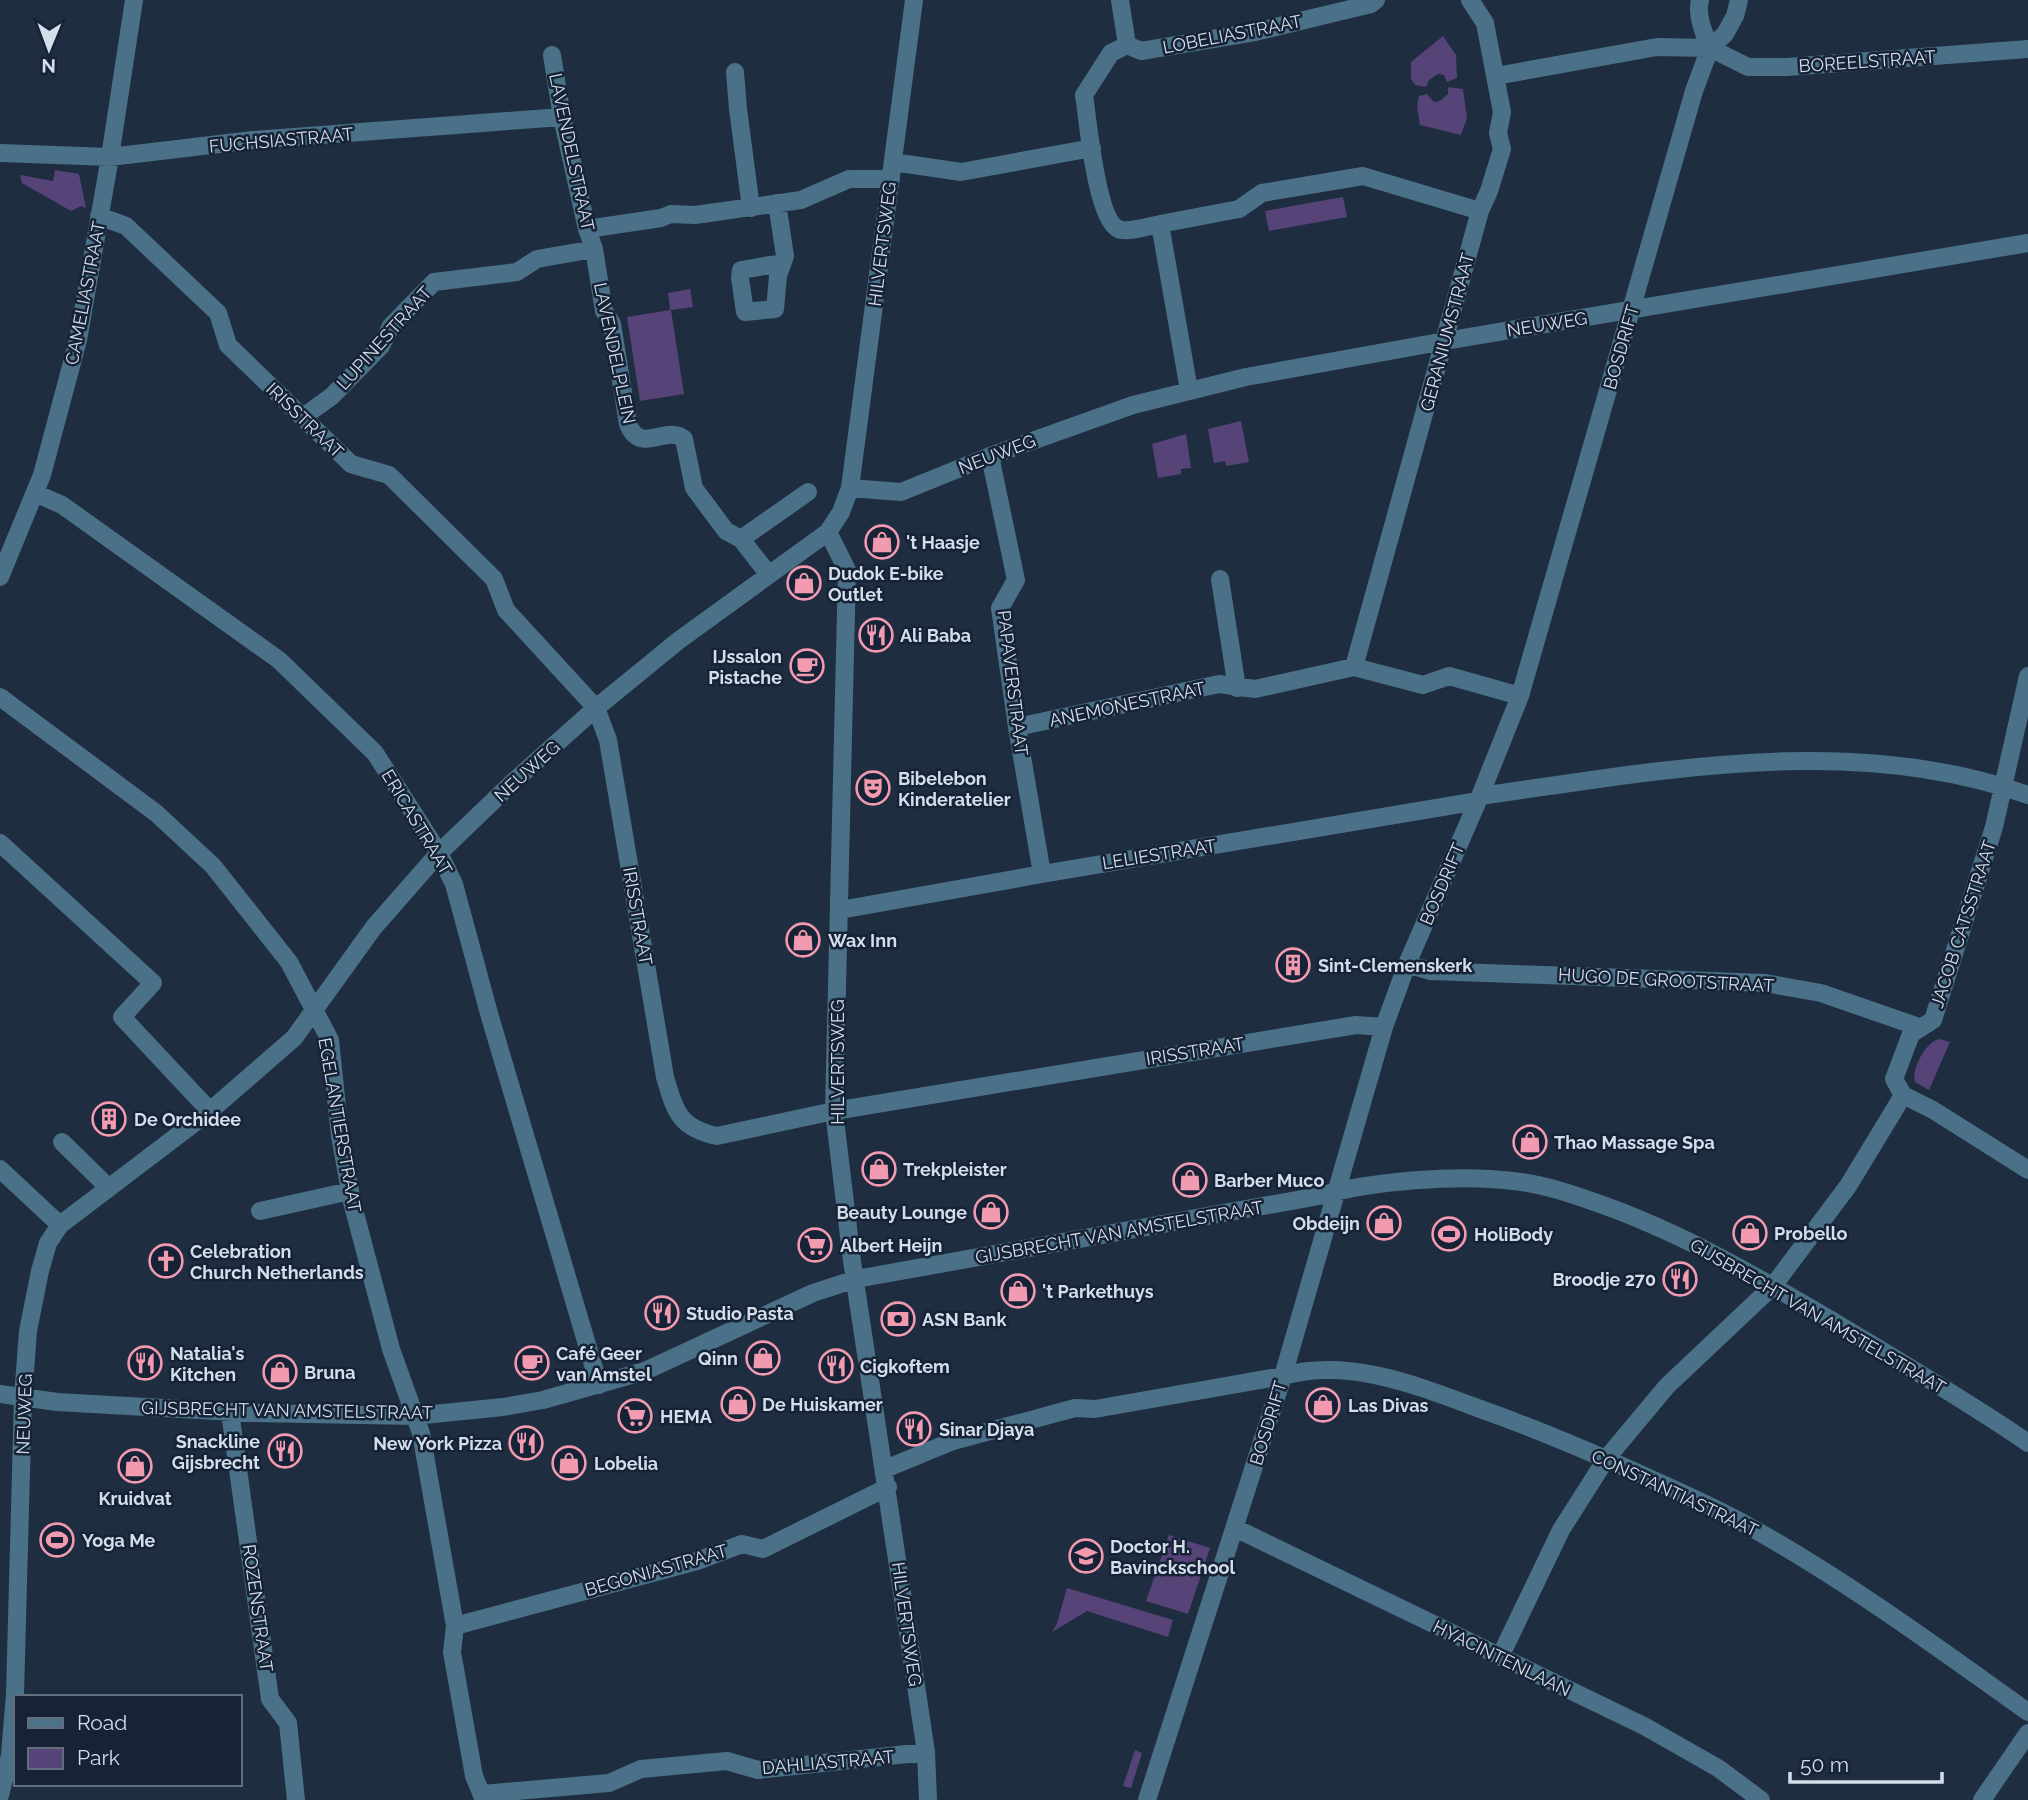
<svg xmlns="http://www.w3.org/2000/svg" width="2028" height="1800" font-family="Raleway,sans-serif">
  <rect width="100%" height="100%" fill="#1f2d41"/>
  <!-- green -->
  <path fill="#564378" d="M1443,36L1456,55L1457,78L1447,82L1444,75L1438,74L1429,80L1426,87L1415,85L1411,79V62Z
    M1448,87L1463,89L1467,118L1461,135L1420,125L1417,107L1419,96L1427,94L1434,102L1440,101L1448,94Z
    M55,170L79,174L86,208L81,206L71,211L22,183L20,175L53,181Z
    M1343,197L1347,217L1269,231L1265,211Z
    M690,289L693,307L671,310L684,394L640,401L627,317L670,310L668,293Z
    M1241,421L1249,462L1226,466L1225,461L1214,463L1208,429Z
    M1186,434L1191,468L1181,469V474L1158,478L1152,444Z
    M1939,1039L1950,1042L1929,1090L1915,1082C1911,1069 1926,1042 1939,1039Z
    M1169,1535L1210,1548L1188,1614L1146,1601Z
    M1067,1588L1173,1620L1168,1637L1087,1611L1052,1632L1057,1623Z
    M1135,1750L1142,1753L1131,1788L1123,1786Z"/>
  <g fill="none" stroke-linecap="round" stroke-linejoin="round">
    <!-- minor -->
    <path stroke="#4a7187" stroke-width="18" d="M1120,0L1127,45L1111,53L1084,95C1088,119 1096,224 1121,230C1132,232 1149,226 1160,224L1189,390
      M1700,0C1696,16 1704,33 1710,48
      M1127,45L1141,51L1255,32L1371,4L1376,0
      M552,55L562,117L587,229L594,249L604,311L612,324L628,424C641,456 666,424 684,439L694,488L726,531L741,539L769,575
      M735,72L738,109L751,208
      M1496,76L1657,47L1710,48L1748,67H1787L2028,49
      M0,153L110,157L253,140L562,117
      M893,162L961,172L1092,148
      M777,203L785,256L778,276L775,309L745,312L740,278L741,270L782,263
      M99,216L126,226L218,313L228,345L351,464L389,475L494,579L506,610L596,708L608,740L665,1077C675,1111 679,1128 717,1136L834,1111L1356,1025L1384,1027
      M1160,224L1239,209L1262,193L1363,176L1480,211
      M587,229L661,218L671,214L695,215L801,200L849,179H891
      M303,417L332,396L381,346L391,326L434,282L517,272L537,259L594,249
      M990,456L1016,580L1000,608L1017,727L1042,874
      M850,488L901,492L990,456L1133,405L1246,377L1445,341L2028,243
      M35,493L62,505L279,660L375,753L439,853L454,884L490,1017L599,1385
      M828,532L847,570L834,1111L852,1261L926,1752L928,1800
      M741,539L808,492
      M0,577L42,475L78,340L110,157L134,0
      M1220,579L1237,688
      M1354,667L1480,211L1489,191L1502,149L1498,133L1502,112L1485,23L1470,0
      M0,697L156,813L213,866L289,962L330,1040L340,1136L352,1202L391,1349L421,1433L455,1626L452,1652L474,1776L484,1800
      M1017,727L1219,684L1255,689L1354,667L1423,685L1449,676L1520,696
      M1480,796C1660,771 1852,732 2028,795
      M0,843L153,983L122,1017L210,1111
      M840,910L1042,874L1478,801
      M1407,964L1431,971L1765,983L1821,993L1919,1027
      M1903,1095L1933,1110L2028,1170
      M62,1142L109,1188
      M0,1169L60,1225
      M260,1211L350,1191
      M0,1394L57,1402L252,1413L414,1416L503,1407L543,1400L645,1371L813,1293L856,1279L1319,1196C1371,1181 1459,1174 1513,1181C1543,1184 1572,1194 1600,1204C1682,1233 1756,1276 1831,1320C1897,1360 1964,1399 2028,1443
      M230,1412L270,1699L288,1723L296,1800
      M885,1469L953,1441L1075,1408L1095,1409L1283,1376C1350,1357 1421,1387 1483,1410C1537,1429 1588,1451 1640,1474C1677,1491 1715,1507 1750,1527C1847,1581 1938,1648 2028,1712
      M1235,1528L1644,1726L1718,1768L1761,1800
      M455,1626L697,1561L742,1544L763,1549L888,1487
      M1500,1657L1561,1530L1606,1459L1667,1386L1773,1286L1848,1186L1896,1107L1903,1095L1894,1079L1911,1034L1933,1020L1994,827L2028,676
      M482,1794L609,1783L641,1769L727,1761L758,1770L926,1752
      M0,1795L10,1755L15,1694L23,1398L28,1331L40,1271L48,1243L60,1225L210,1111L294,1038L374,927L439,853L513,782L596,708L678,641L828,532L841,512L850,488L914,0
      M1147,1800L1283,1376L1384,1027L1407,964L1480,796L1520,696L1694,91L1710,48L1725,34L1735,16L1739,0
      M1982,1800L2028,1733"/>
  </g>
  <!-- icons -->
  <defs>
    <symbol id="shop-ring" viewBox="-11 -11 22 22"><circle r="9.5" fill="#162336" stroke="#f29ab0" stroke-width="1.5"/><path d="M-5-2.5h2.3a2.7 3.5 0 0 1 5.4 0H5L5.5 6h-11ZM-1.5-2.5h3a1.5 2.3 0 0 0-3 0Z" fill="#f29ab0"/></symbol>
    <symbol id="restaurant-ring" viewBox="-11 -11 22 22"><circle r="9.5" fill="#162336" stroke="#f29ab0" stroke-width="1.5"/><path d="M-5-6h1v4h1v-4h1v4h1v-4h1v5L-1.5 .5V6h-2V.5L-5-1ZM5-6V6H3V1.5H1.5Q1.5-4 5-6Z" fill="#f29ab0"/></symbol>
    <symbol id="cafe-ring" viewBox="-11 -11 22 22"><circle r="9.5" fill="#162336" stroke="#f29ab0" stroke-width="1.5"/><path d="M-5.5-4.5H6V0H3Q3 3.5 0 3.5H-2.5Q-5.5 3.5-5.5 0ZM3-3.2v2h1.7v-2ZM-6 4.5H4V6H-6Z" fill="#f29ab0"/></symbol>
    <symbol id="theatre-ring" viewBox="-11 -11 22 22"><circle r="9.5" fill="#162336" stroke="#f29ab0" stroke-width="1.5"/><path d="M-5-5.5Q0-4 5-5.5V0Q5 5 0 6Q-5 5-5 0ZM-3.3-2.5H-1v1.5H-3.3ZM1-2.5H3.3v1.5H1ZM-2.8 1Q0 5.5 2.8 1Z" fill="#f29ab0"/></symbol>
    <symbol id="building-ring" viewBox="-11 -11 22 22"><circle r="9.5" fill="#162336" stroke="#f29ab0" stroke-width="1.5"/><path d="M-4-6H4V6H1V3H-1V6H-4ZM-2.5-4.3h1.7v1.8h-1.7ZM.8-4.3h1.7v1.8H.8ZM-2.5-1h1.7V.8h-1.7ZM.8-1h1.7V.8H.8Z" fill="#f29ab0"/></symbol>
    <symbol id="stadium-ring" viewBox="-11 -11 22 22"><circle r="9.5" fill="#162336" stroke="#f29ab0" stroke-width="1.5"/><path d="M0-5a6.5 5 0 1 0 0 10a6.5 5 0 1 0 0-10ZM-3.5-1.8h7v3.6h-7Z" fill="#f29ab0"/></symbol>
    <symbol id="supermarket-ring" viewBox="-11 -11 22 22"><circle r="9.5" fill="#162336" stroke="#f29ab0" stroke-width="1.5"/><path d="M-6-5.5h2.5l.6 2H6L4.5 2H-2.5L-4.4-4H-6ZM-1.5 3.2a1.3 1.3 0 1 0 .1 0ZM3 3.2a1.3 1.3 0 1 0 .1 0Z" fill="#f29ab0"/></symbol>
    <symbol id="church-ring" viewBox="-11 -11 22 22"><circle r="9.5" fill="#162336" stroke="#f29ab0" stroke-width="1.5"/><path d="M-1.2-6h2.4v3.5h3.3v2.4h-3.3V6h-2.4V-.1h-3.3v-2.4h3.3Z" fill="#f29ab0"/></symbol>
    <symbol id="bank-ring" viewBox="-11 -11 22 22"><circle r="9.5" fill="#162336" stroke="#f29ab0" stroke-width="1.5"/><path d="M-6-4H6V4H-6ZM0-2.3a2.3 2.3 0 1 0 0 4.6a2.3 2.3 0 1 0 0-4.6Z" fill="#f29ab0"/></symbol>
    <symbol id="school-ring" viewBox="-11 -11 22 22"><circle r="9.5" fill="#162336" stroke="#f29ab0" stroke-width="1.5"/><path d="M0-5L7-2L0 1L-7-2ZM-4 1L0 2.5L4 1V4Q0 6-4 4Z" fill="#f29ab0"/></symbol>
  </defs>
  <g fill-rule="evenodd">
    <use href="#shop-ring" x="863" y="523" width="38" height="38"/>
    <use href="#shop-ring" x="785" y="564" width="38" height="38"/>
    <use href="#restaurant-ring" x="857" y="616" width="38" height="38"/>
    <use href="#cafe-ring" x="788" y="647" width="38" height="38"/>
    <use href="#theatre-ring" x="854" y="769" width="38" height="38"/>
    <use href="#shop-ring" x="784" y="921" width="38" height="38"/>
    <use href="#building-ring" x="1274" y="946" width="38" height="38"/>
    <use href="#building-ring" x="90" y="1100" width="38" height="38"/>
    <use href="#shop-ring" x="1511" y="1123" width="38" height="38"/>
    <use href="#shop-ring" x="860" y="1150" width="38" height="38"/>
    <use href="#shop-ring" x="1171" y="1161" width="38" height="38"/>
    <use href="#shop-ring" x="972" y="1193" width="38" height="38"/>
    <use href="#shop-ring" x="1365" y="1204" width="38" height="38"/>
    <use href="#shop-ring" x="1731" y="1214" width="38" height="38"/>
    <use href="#stadium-ring" x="1430" y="1215" width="38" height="38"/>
    <use href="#supermarket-ring" x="796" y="1226" width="38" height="38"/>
    <use href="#church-ring" x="147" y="1242" width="38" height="38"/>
    <use href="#restaurant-ring" x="1661" y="1260" width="38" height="38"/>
    <use href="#shop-ring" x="999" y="1272" width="38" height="38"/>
    <use href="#restaurant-ring" x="643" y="1294" width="38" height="38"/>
    <use href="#bank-ring" x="879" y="1300" width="38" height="38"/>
    <use href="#shop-ring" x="744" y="1339" width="38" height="38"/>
    <use href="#restaurant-ring" x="126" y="1344" width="38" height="38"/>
    <use href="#cafe-ring" x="513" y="1344" width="38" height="38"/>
    <use href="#restaurant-ring" x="817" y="1347" width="38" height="38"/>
    <use href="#shop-ring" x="261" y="1353" width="38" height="38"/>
    <use href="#shop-ring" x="719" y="1385" width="38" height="38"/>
    <use href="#shop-ring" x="1304" y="1386" width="38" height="38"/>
    <use href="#supermarket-ring" x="616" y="1397" width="38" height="38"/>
    <use href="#restaurant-ring" x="895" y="1410" width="38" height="38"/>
    <use href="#restaurant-ring" x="507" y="1424" width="38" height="38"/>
    <use href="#restaurant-ring" x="266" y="1432" width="38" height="38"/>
    <use href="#shop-ring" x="550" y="1444" width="38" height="38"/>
    <use href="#shop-ring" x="116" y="1447" width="38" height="38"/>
    <use href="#stadium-ring" x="38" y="1521" width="38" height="38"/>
    <use href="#school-ring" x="1067" y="1537" width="38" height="38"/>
  </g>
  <g text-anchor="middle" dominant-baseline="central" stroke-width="5" stroke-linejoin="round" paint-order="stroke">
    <!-- street labels -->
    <g font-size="18" fill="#d4ddea" stroke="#162336">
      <text transform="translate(1232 34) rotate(-11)">LOBELIASTRAAT</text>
      <text transform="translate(1867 61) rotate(-4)">BOREELSTRAAT</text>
      <text transform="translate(281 140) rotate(-5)">FUCHSIASTRAAT</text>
      <text transform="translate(572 152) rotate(78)">LAVENDELSTRAAT</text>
      <text transform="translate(882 244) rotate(-83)">HILVERTSWEG</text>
      <text transform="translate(85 293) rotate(-79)">CAMELIASTRAAT</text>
      <text transform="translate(1547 324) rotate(-9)">NEUWEG</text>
      <text transform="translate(1447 332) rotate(-75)">GERANIUMSTRAAT</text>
      <text transform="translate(384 338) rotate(-48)">LUPINESTRAAT</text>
      <text transform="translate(1621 347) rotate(-74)">BOSDRIFT</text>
      <text transform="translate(615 353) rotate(78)">LAVENDELPLEIN</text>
      <text transform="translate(305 420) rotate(44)">IRISSTRAAT</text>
      <text transform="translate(997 454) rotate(-21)">NEUWEG</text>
      <text transform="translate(1013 683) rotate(83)">PAPAVERSTRAAT</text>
      <text transform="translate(1127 704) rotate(-12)">ANEMONESTRAAT</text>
      <text transform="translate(527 771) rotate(-42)">NEUWEG</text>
      <text transform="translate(417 822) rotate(59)">ERICASTRAAT</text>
      <text transform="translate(1159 854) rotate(-9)">LELIESTRAAT</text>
      <text transform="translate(1442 884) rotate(-67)">BOSDRIFT</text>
      <text transform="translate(638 916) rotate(80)">IRISSTRAAT</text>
      <text transform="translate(1963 924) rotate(-72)">JACOB CATSSTRAAT</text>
      <text transform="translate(1666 980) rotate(3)">HUGO DE GROOTSTRAAT</text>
      <text transform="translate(1195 1051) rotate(-9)">IRISSTRAAT</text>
      <text transform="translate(837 1062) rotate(-90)">HILVERTSWEG</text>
      <text transform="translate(340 1125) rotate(80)">EGELANTIERSTRAAT</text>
      <text transform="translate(1119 1232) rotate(-10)">GIJSBRECHT VAN AMSTELSTRAAT</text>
      <text transform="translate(1818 1316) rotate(30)">GIJSBRECHT VAN AMSTELSTRAAT</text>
      <text transform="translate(287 1410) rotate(1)">GIJSBRECHT VAN AMSTELSTRAAT</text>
      <text transform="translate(24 1414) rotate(-88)">NEUWEG</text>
      <text transform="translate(1268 1423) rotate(-73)">BOSDRIFT</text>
      <text transform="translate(1675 1493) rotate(25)">CONSTANTIASTRAAT</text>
      <text transform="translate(656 1570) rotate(-16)">BEGONIASTRAAT</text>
      <text transform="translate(258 1608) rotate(82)">ROZENSTRAAT</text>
      <text transform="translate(907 1624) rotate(82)">HILVERTSWEG</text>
      <text transform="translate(1502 1658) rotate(26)">HYACINTENLAAN</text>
      <text transform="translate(828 1762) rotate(-5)">DAHLIASTRAAT</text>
    </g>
    <!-- poi labels -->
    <g font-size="18" font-weight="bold" fill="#d4ddea" stroke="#162336" text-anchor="start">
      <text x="906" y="542">'t Haasje</text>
      <text x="828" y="573">Dudok E-bike<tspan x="828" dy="21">Outlet</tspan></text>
      <text x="900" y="635">Ali Baba</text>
      <text x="782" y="656" text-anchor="end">IJssalon<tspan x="782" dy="21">Pistache</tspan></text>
      <text x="898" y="778">Bibelebon<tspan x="898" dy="21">Kinderatelier</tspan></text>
      <text x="828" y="940">Wax Inn</text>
      <text x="1318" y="965">Sint-Clemenskerk</text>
      <text x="134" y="1119">De Orchidee</text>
      <text x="1554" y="1142">Thao Massage Spa</text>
      <text x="903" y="1169">Trekpleister</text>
      <text x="1214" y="1180">Barber Muco</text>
      <text x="967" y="1212" text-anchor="end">Beauty Lounge</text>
      <text x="1360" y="1223" text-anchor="end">Obdeijn</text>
      <text x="1774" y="1233">Probello</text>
      <text x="1474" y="1234">HoliBody</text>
      <text x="840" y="1245">Albert Heijn</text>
      <text x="190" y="1251">Celebration<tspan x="190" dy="21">Church Netherlands</tspan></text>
      <text x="1656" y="1279" text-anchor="end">Broodje 270</text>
      <text x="1042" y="1291">'t Parkethuys</text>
      <text x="686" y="1313">Studio Pasta</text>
      <text x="922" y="1319">ASN Bank</text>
      <text x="170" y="1353">Natalia's<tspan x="170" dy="21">Kitchen</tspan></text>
      <text x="556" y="1353">Café Geer<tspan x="556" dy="21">van Amstel</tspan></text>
      <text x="738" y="1358" text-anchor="end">Qinn</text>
      <text x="860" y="1366">Cigkoftem</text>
      <text x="304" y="1372">Bruna</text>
      <text x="762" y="1404">De Huiskamer</text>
      <text x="1348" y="1405">Las Divas</text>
      <text x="660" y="1416">HEMA</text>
      <text x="939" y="1429">Sinar Djaya</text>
      <text x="260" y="1441" text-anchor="end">Snackline<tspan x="260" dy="21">Gijsbrecht</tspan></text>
      <text x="502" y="1443" text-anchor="end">New York Pizza</text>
      <text x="594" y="1463">Lobelia</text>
      <text x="135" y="1498" text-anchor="middle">Kruidvat</text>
      <text x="82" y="1540">Yoga Me</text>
      <text x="1110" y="1546">Doctor H.<tspan x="1110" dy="21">Bavinckschool</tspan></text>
    </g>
  </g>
  <!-- legend -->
  <rect x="14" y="1695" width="228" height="91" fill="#162336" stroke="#626d7e" stroke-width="2"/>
  <rect x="28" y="1718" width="35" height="10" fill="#4a7187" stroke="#626d7e" stroke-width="2"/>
  <text x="77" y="1730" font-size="21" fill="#d4ddea">Road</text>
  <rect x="28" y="1748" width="35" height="21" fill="#564378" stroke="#626d7e" stroke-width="2"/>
  <text x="77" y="1765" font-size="21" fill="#d4ddea">Park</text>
  <!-- north arrow -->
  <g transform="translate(49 49) rotate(181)" stroke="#162336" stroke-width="5" paint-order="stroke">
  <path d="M0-5L12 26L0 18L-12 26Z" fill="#d4ddea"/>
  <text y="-10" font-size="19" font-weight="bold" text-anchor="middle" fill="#d4ddea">N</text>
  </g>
  <!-- scale -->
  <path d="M1790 1772v10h152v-10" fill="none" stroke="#d4ddea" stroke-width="3.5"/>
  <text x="1800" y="1772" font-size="21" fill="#d4ddea" stroke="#162336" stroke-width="5" paint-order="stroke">50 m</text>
</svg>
